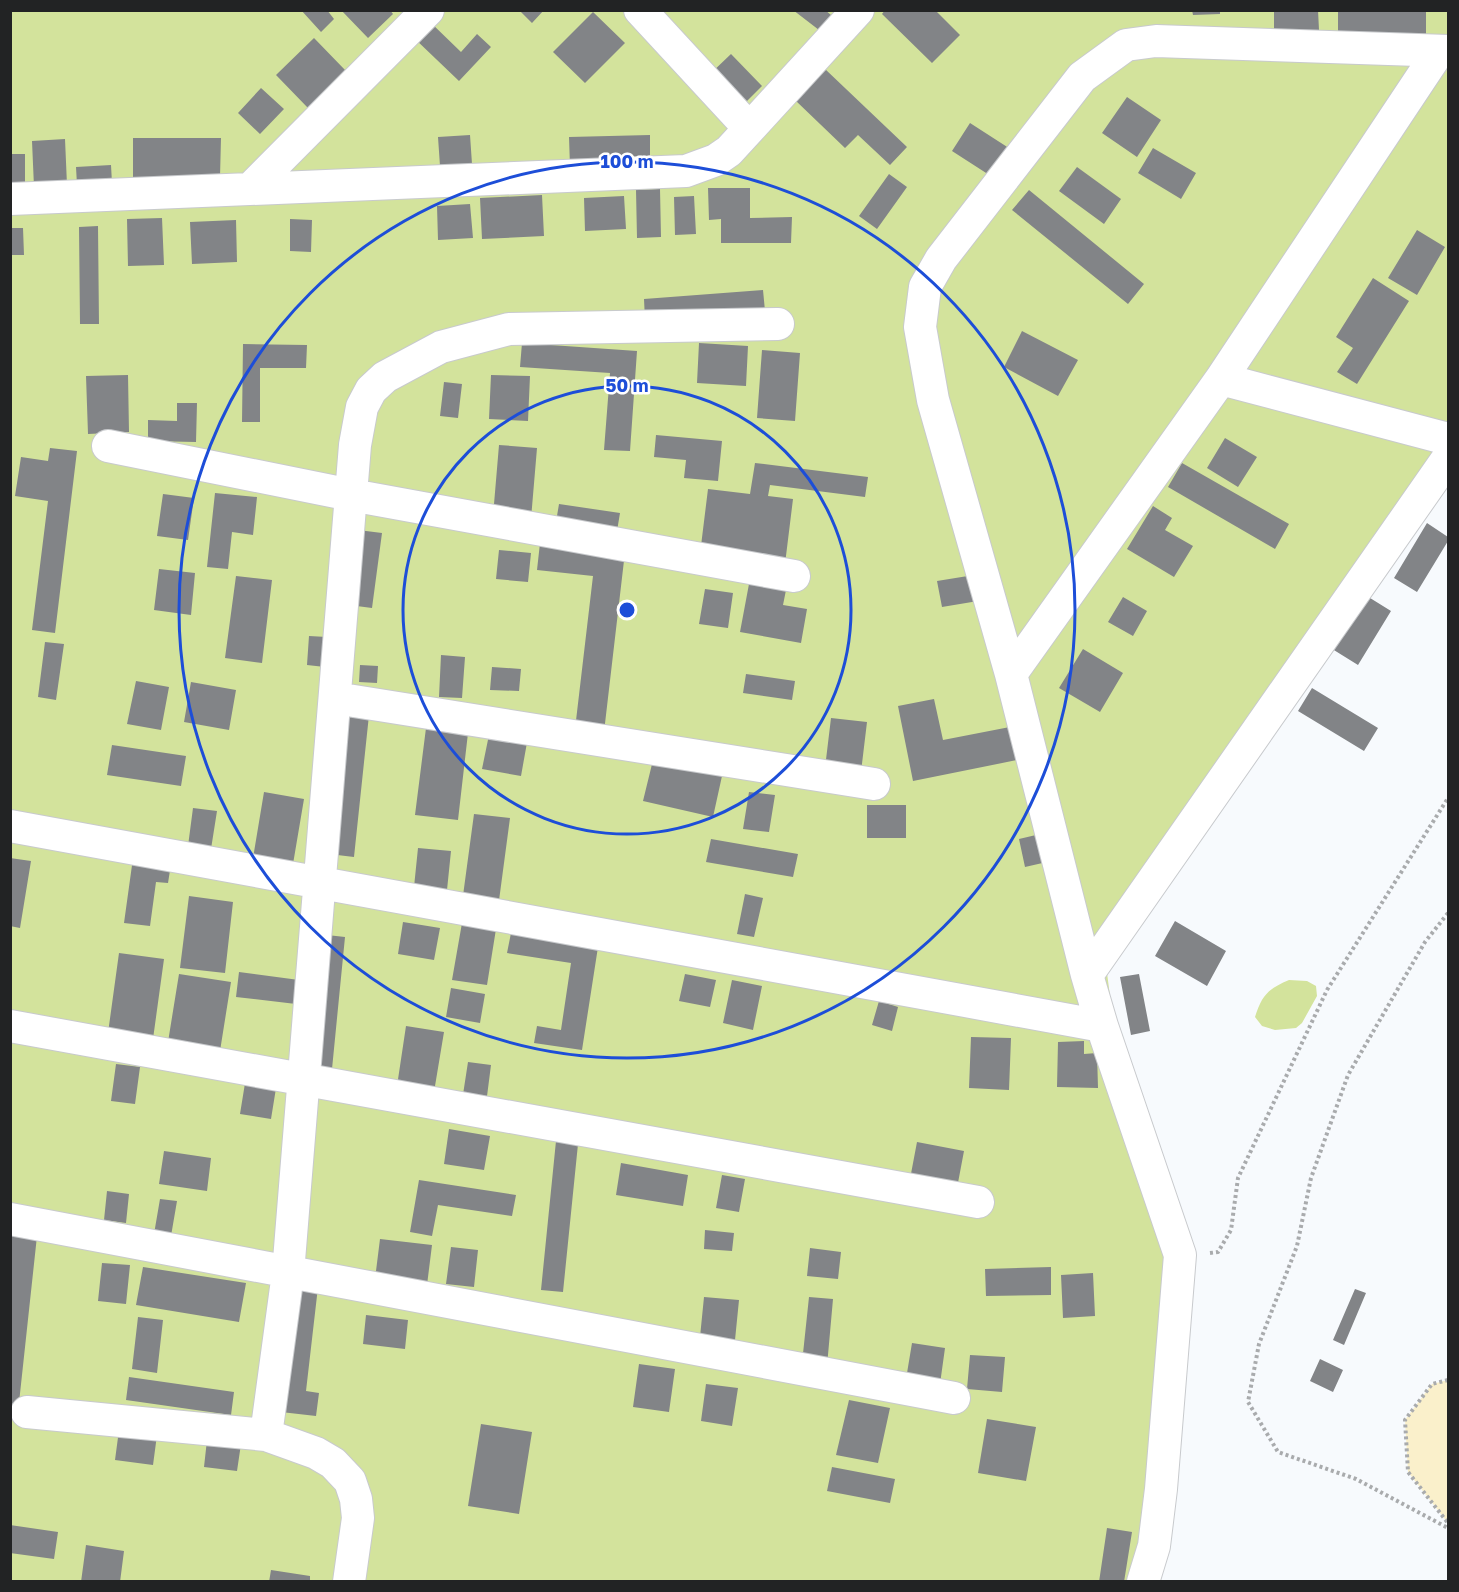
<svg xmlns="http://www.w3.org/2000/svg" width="1459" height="1592" font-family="'Golos Text',sans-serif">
  <rect width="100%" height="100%" fill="#f7fafd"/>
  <!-- green -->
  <path fill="#d3e39c" d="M11,11H1448V439L1103,942L1110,996L1118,1029L1180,1255L1154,1581L11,1582Z
    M1289,980L1307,981L1316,986L1317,996L1302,1023L1296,1028L1275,1030L1262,1026L1255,1017C1262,995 1268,989 1289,980Z"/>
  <!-- sand -->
  <path fill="#faf0cb" d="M1448,1380V1523L1408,1472L1405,1420L1432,1384Z"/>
  <!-- building -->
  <path fill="#828487" d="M301,10H327L334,19L321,32Z
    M341,10H390L393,14L368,38Z
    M519,10H544L532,23Z
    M793,10H825L831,15L819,30Z
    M885,10H935L960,35L932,63L882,14Z
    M1192,10H1220V14L1193,15Z
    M1274,10H1318L1319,30L1274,32Z
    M1338,10H1426V37H1338Z
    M593,12L625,43L585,83L553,52Z
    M429,21L461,52L477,34L491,47L459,81L413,37Z
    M314,38L346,71L308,108L276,75Z
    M731,54L762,86L741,107L709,75Z
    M825,69L907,147L890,165L858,135L845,148L795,100Z
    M261,88L284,109L260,134L238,113Z
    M1127,97L1161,120L1137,157L1102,133Z
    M970,123L1015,152L997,180L952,151Z
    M470,135L472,164L440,166L438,137Z
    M650,135V165L570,167L569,137Z
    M133,138H221L220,177H133Z
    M65,139L67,185L34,187L32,141Z
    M1153,148L1196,173L1181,199L1138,173Z
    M10,154H25V182H10Z
    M111,165L112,183L77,185L76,167Z
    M1077,167L1121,199L1104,224L1059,191Z
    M889,174L907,187L877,229L859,216Z
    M708,188H750V218L792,217L791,243H721V219L709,220Z
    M660,189L661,237L637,238L636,190Z
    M1029,190L1144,284L1128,304L1012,210Z
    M542,195L544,236L482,239L480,198Z
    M624,196L626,229L585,231L584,198Z
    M694,196L696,234L675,235L674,197Z
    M470,204L473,238L438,240L437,206Z
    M162,218L164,265L128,266L127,219Z
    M290,219L312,220L311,252L290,251Z
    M236,220L237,262L192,264L190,222Z
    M98,226L99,324H80L79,227Z
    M10,228H23L24,255H10Z
    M1417,230L1445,247L1417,295L1388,278Z
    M1373,278L1409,301L1357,384L1337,372L1353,348L1336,337Z
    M763,290L765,311L645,320L644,299Z
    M1022,331L1078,360L1058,396L1004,367Z
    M522,343L637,351L630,451L604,450L610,373L520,367Z
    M699,343L748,346L746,386L697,383Z
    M243,344L307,345L306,368H260V422H242Z
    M762,350L800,353L795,421L757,418Z
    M128,375L129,432L88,434L86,376Z
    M491,375L530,376L528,421L489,419Z
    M444,382L462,384L458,418L440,416Z
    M177,403H197L196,442L148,441V420L177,421Z
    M656,435L722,441L718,481L684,478L686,460L654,457Z
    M1225,438L1257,457L1238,487L1207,468Z
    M499,445L537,448L531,519L493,516Z
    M50,448L77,451L55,633L32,630L48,501L15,496L21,457L48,461Z
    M755,463L868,477L865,497L770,485L768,496L793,499L785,564L700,554L708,489L750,494Z
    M1182,463L1289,524L1275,549L1168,487Z
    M215,493L257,497L253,535L232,532L228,569L207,567Z
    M163,494L194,498L188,540L157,536Z
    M559,504L620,513L617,531L556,522Z
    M1153,506L1172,518L1165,530L1193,546L1174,577L1127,549Z
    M1427,523L1448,537V541L1417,592L1394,578Z
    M358,530L382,533L372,608L349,605Z
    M540,543L625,552L604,732L575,729L593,576L537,570Z
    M499,550L531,553L528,582L496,579Z
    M159,569L195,573L191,615L154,610Z
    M974,575L978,601L942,607L937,581Z
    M236,576L272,580L262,663L225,658Z
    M749,584L786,590L783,605L807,609L801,643L740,632Z
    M705,589L733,593L728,628L699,624Z
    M1362,593L1391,611L1358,665L1329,647Z
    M1123,597L1147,611L1133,636L1108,622Z
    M309,636L327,637L325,667L307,665Z
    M45,642L64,644L56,700L38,697Z
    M1083,649L1123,673L1100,712L1059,688Z
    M441,655L465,657L462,698L439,697Z
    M360,665L378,666L377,683L359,682Z
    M492,667L521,669L519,691L490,690Z
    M746,674L795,681L792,700L743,693Z
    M136,681L169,687L161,730L127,724Z
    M191,682L236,690L229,730L184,722Z
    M1312,688L1378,728L1364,751L1298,711Z
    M934,699L943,740L1015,726L1022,759L913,781L898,706Z
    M343,712L369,715L354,857L329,854Z
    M831,718L867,722L861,772L825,768Z
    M426,728L468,733L458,820L415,815Z
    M490,730L528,737L521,776L482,769Z
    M112,745L186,756L181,786L107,775Z
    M653,760L722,776L713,817L643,801Z
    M264,792L304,799L293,864L253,858Z
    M749,792L775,795L769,832L743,829Z
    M867,805H906V838H867Z
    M193,808L217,811L211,849L188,846Z
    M474,814L510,818L498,908L462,903Z
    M1053,831L1060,859L1025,867L1019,839Z
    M711,839L798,854L793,877L706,862Z
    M418,848L451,851L447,890L414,887Z
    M10,858L31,861L20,928L10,926Z
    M133,858L171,864L168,883L156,882L150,926L124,923Z
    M745,894L763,898L754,937L737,934Z
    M189,896L233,902L225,973L180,968Z
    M1175,921L1226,951L1207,986L1155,956Z
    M403,922L440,928L434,960L398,954Z
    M462,923L496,929L487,985L452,980Z
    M511,933L598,947L582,1050L534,1043L537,1026L561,1030L571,963L507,953Z
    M327,935L345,937L332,1069L313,1067Z
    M119,953L164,959L153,1039L108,1033Z
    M239,972L299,980L296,1004L236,997Z
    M179,974L231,982L220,1051L168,1042Z
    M685,974L716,980L710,1007L679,1001Z
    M1139,974L1150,1031L1131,1035L1120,977Z
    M732,980L762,986L753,1030L723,1023Z
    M451,988L485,994L480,1023L446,1017Z
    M879,1001L898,1007L892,1031L872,1025Z
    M406,1026L444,1032L434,1092L397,1086Z
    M971,1037L1011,1038L1009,1090L969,1088Z
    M1084,1041V1054L1097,1053L1098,1088L1057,1087L1058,1042Z
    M468,1062L491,1065L486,1104L462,1101Z
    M116,1064L140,1067L135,1104L111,1101Z
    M246,1077L277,1082L271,1119L240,1114Z
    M449,1129L490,1136L484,1170L444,1164Z
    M556,1141L578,1144L563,1292L541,1290Z
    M917,1142L964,1151L957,1188L910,1179Z
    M164,1151L211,1158L207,1191L159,1184Z
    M621,1163L688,1175L683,1206L616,1195Z
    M722,1175L745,1179L739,1212L716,1208Z
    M419,1180L516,1195L512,1216L438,1205L432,1236L410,1232Z
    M107,1191L129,1194L126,1223L104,1220Z
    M160,1199L177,1201L171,1236L154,1234Z
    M705,1230L734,1233L732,1251L704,1249Z
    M11,1233L37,1236L18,1412L10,1411Z
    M380,1239L432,1245L427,1285L375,1279Z
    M451,1247L478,1250L474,1287L446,1284Z
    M810,1248L841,1252L838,1279L807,1276Z
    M102,1263L130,1265L126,1304L98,1301Z
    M143,1267L246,1283L239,1322L136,1305Z
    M1051,1267V1295L986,1296L985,1269Z
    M1093,1273L1095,1316L1063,1318L1061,1275Z
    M296,1284L318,1287L306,1391L319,1393L316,1416L281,1412Z
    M1355,1289L1366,1293L1344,1345L1333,1340Z
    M704,1297L739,1300L735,1340L700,1337Z
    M809,1297L833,1299L827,1366L802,1363Z
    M366,1315L408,1320L405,1349L363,1344Z
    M138,1317L163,1320L157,1373L132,1369Z
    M912,1343L945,1348L940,1384L906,1379Z
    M970,1355L1005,1357L1002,1392L967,1389Z
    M1320,1359L1343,1370L1333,1392L1310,1381Z
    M639,1364L675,1369L669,1412L633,1407Z
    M129,1377L234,1392L231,1415L126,1400Z
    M706,1384L738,1388L732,1426L701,1421Z
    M849,1400L890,1408L878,1463L836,1455Z
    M987,1419L1036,1427L1026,1481L978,1473Z
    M481,1424L532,1432L519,1514L468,1506Z
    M119,1430L157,1435L153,1465L115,1460Z
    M207,1440L241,1444L237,1471L204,1467Z
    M832,1467L895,1479L890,1503L827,1491Z
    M10,1525L58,1532L54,1559L10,1553Z
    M1107,1528L1132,1532L1124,1582H1099Z
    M86,1545L124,1551L120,1582H81Z
    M271,1570L310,1576V1582H269Z"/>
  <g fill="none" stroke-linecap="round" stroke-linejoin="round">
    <defs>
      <path id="minor" d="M640,10L749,128
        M250,189L428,10
        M10,199L686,171L716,160L729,151L858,10
        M1221,379L1448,439
        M108,446L351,495L794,576
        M1011,674L1221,379L1439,51
        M335,698L874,784
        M10,826L1102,1026L1180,1255L1161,1489L1154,1546L1143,1582
        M1087,975L1448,458
        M10,1026L978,1202
        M1102,1026L1087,975L1011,674L933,400L920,327L925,287L941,259L1082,77L1126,45L1156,41L1448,51
        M10,1219L954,1398
        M27,1412L266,1435L316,1453L333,1463L350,1481L356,1499L358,1518L349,1582
        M266,1435L288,1273L355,445L362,407L371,390L385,377L441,347L509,329L778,324"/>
    </defs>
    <!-- minor casing -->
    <use href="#minor" stroke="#c8cacd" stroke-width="34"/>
    <!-- path -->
    <path stroke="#a9abad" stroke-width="4" stroke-dasharray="3 3" stroke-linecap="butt" d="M1448,913L1425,942L1348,1075L1311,1178L1297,1246L1259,1344L1248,1402L1278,1452L1356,1479L1448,1528
      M1210,1253L1218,1252L1231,1230L1238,1178L1327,990L1448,798
      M1448,1380L1432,1384L1405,1420L1408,1472L1448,1523"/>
    <!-- minor -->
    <use href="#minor" stroke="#fff" stroke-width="32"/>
  </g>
  <!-- distance rings -->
  <g fill="none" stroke="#1d4ed8" stroke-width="3">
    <circle cx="627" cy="610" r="224"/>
    <circle cx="627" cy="610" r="448"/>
  </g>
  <circle cx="627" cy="610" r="9" fill="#1d4ed8" stroke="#fff" stroke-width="3"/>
  <g font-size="18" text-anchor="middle" font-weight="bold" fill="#1d4ed8" stroke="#fff" stroke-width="5" stroke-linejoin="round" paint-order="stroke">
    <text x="627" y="168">100 m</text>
    <text x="627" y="392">50 m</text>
  </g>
  <!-- border -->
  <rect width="1459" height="1592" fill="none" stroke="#222324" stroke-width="24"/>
</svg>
